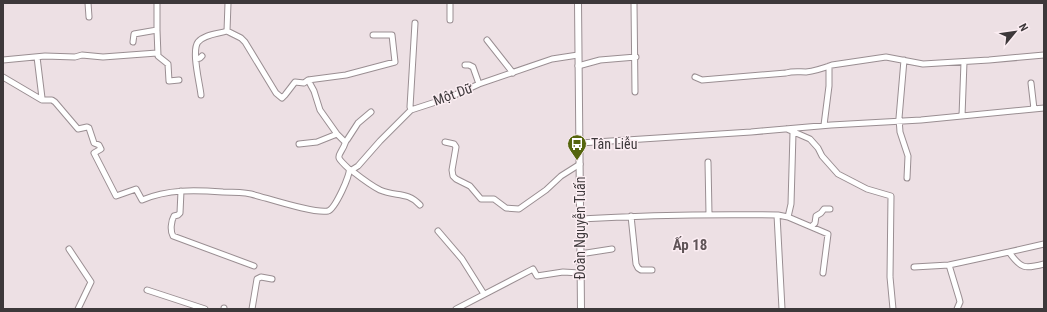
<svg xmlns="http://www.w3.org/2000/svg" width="1047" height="312" font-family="'Roboto Condensed',sans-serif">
  <rect width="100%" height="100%" fill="#ede0e4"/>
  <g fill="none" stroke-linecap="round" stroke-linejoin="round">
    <defs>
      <path id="minor" d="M88,3L89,17
        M228,3L227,31L241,38L245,42L276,93L282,98L285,95L295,82L304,83L308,80L346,75L395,62L392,35H373
        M450,3V20
        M634,3L635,92
        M157,30L158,56L168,64L169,81L179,80
        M487,40L513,73
        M133,42L134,34L157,30V3
        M37,57L42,98
        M196,59L200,58L202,56
        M3,60L45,56L75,57L82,55L103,57L157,53
        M904,60L899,118L900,132L908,156L907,178
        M465,65H469L473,67L479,84
        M578,66L600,60L636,57
        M3,77L42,100H52L55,102L78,129L87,127L89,128L94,143L99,145L101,149L94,153L116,196L136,189L142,200C168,189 195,190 223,192C232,192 242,192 251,194C267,198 314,214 328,211C335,209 351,174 349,169C332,153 340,159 346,141
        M695,77L702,80L786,73C793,71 799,72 806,72C815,71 824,68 832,65L886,57L923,64L989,60L1044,55
        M308,80L314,91L320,110L337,134L344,141L347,140L358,123L371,112
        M1031,83L1034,109
        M201,95C200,84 191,51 198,42C205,34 218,34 227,31
        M411,110L410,107L415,23
        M962,116L964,62
        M824,125L829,86V66
        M787,129L810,139L818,148L822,156L838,174L867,189L891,196L890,277L893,309
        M445,142L454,144L456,147L452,170L453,176L456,179L470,186L481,199H494L506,208L519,209L546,190L561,176L580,164
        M580,143L751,132L831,125L921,120L1044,108
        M299,144L317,142L337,134
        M708,162L709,214
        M351,170C360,177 370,185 380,190C396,197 407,191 420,205
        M350,171L358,166L380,141L411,110L448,98L479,84L552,59L578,55
        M181,191L180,213L178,215L174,216C171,221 170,231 173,236L254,266
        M777,215L782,309
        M631,216L636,264L638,268L641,270H652
        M788,217L791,204L793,133
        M580,219C646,215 712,214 778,215L788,217L828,234L823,273
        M812,226L815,223L816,216L821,213L824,209H830
        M438,231L462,259L484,294
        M69,249L91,282L78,309
        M1009,252L1044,244
        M580,254L612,249
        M949,265L959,298L960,302L957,309
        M914,267L949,265L1009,252C1021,269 1025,269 1044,264
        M147,290L205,309
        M224,309V308
        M252,309L257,279L261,277L272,279
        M456,309L533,269L537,276L563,272L580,273"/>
      <path id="major" d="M578,3L581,309"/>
    </defs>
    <!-- minor casing -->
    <use href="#minor" stroke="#9a8e92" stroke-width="7"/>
    <!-- major casing -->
    <use href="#major" stroke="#9a8e92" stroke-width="8"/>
    <!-- minor -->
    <use href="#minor" stroke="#fff" stroke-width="5"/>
    <!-- major -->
    <use href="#major" stroke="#fff" stroke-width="6"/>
  </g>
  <!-- icons -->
  <defs>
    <symbol id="bus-pin" viewBox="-11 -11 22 30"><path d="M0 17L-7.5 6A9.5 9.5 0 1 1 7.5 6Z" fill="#55650d" stroke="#fbedf2"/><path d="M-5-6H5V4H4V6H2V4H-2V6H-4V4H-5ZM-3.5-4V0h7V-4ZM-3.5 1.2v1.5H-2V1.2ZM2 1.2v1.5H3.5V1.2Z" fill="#fff"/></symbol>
  </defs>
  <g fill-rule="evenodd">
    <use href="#bus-pin" x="566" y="133" width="22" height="30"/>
  </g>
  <g text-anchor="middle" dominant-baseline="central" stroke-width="3" stroke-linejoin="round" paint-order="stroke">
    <!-- street labels -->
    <g font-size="14" fill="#3d383a" stroke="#fbedf2">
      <text transform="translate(453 94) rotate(-20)">Một Dữ</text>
      <text transform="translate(580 228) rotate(-90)">Đoàn Nguyễn Tuấn</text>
    </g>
    <!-- poi labels -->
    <g font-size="14" fill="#3d383a" stroke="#fbedf2" text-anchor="start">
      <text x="591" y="144">Tân Liễu</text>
    </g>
    <!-- neighbourhood labels -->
    <g font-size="15" font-weight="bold" fill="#5f5457" stroke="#fbedf2">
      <text x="690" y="245">Ấp 18</text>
    </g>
  </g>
  <!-- border -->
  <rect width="1047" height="312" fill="none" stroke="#3d383a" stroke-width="8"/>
  <!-- north arrow -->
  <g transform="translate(1015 32) rotate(61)" stroke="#fbedf2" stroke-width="3" paint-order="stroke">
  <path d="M0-3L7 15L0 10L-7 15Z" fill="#3d383a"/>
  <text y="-6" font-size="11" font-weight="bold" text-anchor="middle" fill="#3d383a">N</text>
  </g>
</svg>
